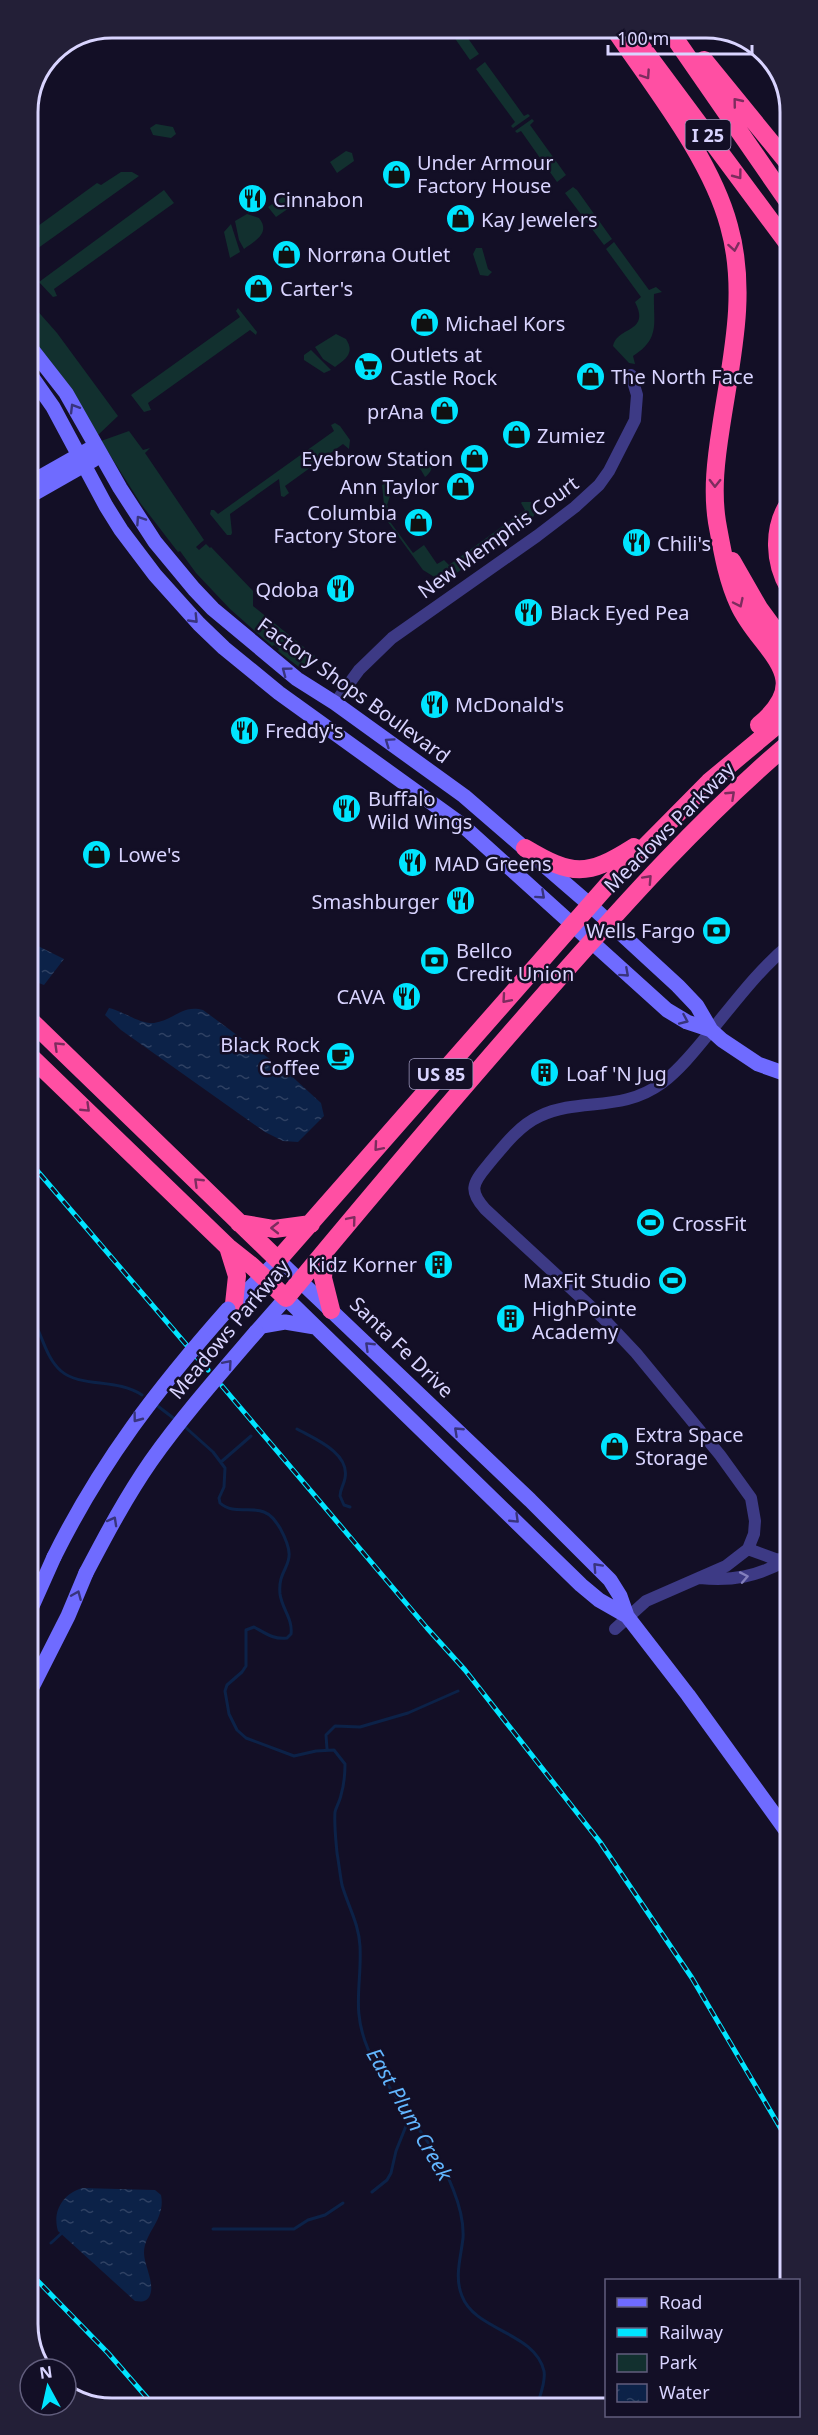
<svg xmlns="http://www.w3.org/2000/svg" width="818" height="2435" font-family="'Noto Sans',sans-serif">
  <defs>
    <pattern id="water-ripples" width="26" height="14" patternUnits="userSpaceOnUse" patternTransform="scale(1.5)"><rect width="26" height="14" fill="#0c2248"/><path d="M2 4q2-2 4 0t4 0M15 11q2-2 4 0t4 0" fill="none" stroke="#2f4163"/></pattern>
  </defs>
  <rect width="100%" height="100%" fill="#130f26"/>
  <!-- green -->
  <path fill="#12302f" d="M447,27H460L479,54L470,60Z
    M485,62L524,116L528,114L530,116L513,128L511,126L515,122L476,69Z
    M532,119L534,121L530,125L566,175L557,182L521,131L517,133L515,131Z
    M156,124L173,127L176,134L171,138L153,135L150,128Z
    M346,151L352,153L354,161L337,173L330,162Z
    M121,172H132L139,176L27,256V234L97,183L101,185Z
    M573,187L577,190L612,239L604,245L565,193Z
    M164,190L174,203L54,289L57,296L53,297L39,282Z
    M284,196L292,206L276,217L268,207Z
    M247,214L259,218C271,233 255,241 244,249L239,240L235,221Z
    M231,224L240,252L230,258L224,232Z
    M614,242L649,290L656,287L662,292L654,294C653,323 661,338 633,356L635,364L629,363L613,346C617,326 651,333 635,302L641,297L606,249Z
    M476,248H482L488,269L492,272L488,276L480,275L473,254Z
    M27,299L57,333L118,416L98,435L70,387L27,331Z
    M238,308L257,332L256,335L250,330L148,403L151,410L144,412L131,395L240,317L236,311Z
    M336,334L346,339C355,353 346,359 335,367L323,359L315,347Z
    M311,350L331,370L324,373L304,360V355Z
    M335,423L340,426L350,440L349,449L343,444L285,486L289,493L284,497L281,496L279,479L230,514L232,533L231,535H227L210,514L211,510H214L218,514L334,431L331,425Z
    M129,431L143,450L150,448L145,453L204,540L196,547L199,550L206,544L210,548L211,547L253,591V606L315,656L304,671L278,651L279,649L274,645L272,646L230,609L196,573L180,551L178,552L141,504L101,441Z
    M420,452L428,455C435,462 433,471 425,477L421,470L409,460L411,455Z
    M392,482L387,488L390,496L387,505L389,509L388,519L413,553L424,545L437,564L444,560L449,565L525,510L521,503L522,502H531L536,512L533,517L454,575L436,578L423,570L388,522L385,514L382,485Z"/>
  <!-- water -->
  <path fill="url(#water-ripples)" d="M28,941L64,959L44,985L28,979Z
    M109,1008C123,1011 139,1024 154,1023C174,1020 183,1004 203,1010L286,1071L321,1103L324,1116L298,1142L283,1141L265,1132L121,1030L105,1015Z
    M82,2188L155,2190L161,2195C166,2220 144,2232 144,2253C144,2265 155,2283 150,2295C147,2302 142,2302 135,2301L58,2231C52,2211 63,2194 82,2188Z"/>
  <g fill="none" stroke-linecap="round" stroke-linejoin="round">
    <!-- stream -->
    <path stroke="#0c2248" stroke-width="3" d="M29,1313C42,1331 44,1356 61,1371C81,1388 117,1378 142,1395
      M155,1404L176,1420
      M184,1426L213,1452L225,1468L224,1487L219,1498L220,1503C233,1515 250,1506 264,1512C272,1515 276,1522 280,1528C302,1568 277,1563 280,1594C282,1609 293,1619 291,1634L287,1638C274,1640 265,1633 254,1627L246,1630V1666L242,1672L227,1685L225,1691L229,1714L237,1730L246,1738L294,1756L316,1751L334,1750L345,1764C345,1774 344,1785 341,1795C340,1801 336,1807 335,1812C334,1825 336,1841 337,1853C339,1864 340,1875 342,1885C348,1906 359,1924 360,1946C362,1985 351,2009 368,2049C390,2099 433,2137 453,2189C459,2204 464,2221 463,2238C461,2257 454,2277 462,2296C475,2331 535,2332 544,2371C546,2382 540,2395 537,2406
      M297,1429C315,1439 350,1453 345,1478C344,1485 340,1489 340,1496L344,1505L350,1507
      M221,1462L251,1436
      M327,1749L326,1735L335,1726L360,1727L408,1713L458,1691
      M372,2192L387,2180L391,2173L396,2151L410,2116
      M213,2229H294L308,2220L325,2215L343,2203
      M51,2243L63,2232"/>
    <!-- street -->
    <path stroke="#3d3a85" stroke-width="12" d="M335,703L359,670L392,638L537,536L575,507L599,485L609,471L635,420L637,395L631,375
      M748,1549L775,1559L787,1560
      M700,1578C731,1581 758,1577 786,1560
      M615,1629L646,1601L726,1566L748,1549L754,1534L755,1521L751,1498L720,1455L636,1353L602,1317L485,1209C469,1191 472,1184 487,1166C502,1148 518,1126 540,1116C580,1097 621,1113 662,1083C679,1070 693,1053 706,1037C733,1005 757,971 789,945"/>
    <!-- secondary -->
    <path stroke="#6f6bff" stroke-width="15" d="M27,343L66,393L120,488L155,542L194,589L213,609L297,679L335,703L464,796L589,904L678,986L697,1006L711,1030L722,1040L758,1064L789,1075
      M27,370L53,407L106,506L121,530L155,575L199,624L224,648L279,693L461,824L667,1010L687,1022L711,1030
      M28,484L88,450
      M28,497L93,460
      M231,1307L278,1260L530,1500L610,1580L620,1596L627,1616L688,1695L790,1836
      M262,1326L285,1322L315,1327
      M256,1332L286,1298L581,1585L599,1600L627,1616
      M29,1613L54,1557
      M29,1693L68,1616L86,1573"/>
    <!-- highway -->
    <path stroke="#ff4fa3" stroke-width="18" d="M613,27C652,85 711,158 729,226C748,293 731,360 721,427C716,459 712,490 717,522C722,549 727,580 739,605C760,651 818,676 759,725
      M627,27L788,244
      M667,27L788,202
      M704,60L788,163
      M789,503C772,528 774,563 789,588
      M732,561L759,608L789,649
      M525,848C572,876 587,877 634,847
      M28,1018L278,1260L612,880L709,782L789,715
      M28,1054L228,1247L252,1266L286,1298C373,1193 461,1089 551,987C626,902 702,817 789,743
      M239,1223L274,1229L311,1224
      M228,1247L237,1276L234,1304
      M325,1251L323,1278L331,1310"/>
    <defs>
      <path id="rail" d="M28,1160L208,1370
        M222,1386L427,1628L465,1670L600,1842L692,1978L791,2146
        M30,2273L108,2353L156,2408"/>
    </defs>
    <!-- rail casing -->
    <use href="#rail" stroke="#00e5ff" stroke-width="5"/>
    <!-- rail -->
    <use href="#rail" stroke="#130f26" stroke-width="3" stroke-dasharray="9" stroke-linecap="butt"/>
    <!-- secondary-bridge -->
    <path stroke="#6f6bff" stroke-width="15" d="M54,1557C101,1462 158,1388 228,1309
      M86,1573C106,1535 126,1497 151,1461C183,1416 220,1374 256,1332"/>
  </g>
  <!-- one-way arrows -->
  <defs><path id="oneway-chevron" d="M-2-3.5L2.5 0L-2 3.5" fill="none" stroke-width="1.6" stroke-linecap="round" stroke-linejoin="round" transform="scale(1.5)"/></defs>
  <g stroke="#7d2c5e">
    <use href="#oneway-chevron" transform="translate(646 75) rotate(56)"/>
    <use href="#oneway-chevron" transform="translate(737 102) rotate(-129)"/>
    <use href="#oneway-chevron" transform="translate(738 175) rotate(53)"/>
    <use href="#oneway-chevron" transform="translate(734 247) rotate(80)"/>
    <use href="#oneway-chevron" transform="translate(715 483) rotate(91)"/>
    <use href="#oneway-chevron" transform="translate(739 603) rotate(65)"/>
    <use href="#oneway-chevron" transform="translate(731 795) rotate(-43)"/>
    <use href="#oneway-chevron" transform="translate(648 879) rotate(-47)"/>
    <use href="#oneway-chevron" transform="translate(506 999) rotate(131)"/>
    <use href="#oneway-chevron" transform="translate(58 1046) rotate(-136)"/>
    <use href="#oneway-chevron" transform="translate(86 1108) rotate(44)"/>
    <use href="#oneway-chevron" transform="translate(378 1147) rotate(131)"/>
    <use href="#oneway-chevron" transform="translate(198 1182) rotate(-136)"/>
    <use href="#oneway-chevron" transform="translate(352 1220) rotate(-50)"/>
    <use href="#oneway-chevron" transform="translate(275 1228) rotate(180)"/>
  </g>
  <g stroke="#38347d">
    <use href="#oneway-chevron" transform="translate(74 408) rotate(-121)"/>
    <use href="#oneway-chevron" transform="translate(140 520) rotate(-124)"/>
    <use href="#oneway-chevron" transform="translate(194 619) rotate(46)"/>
    <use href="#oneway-chevron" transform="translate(286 671) rotate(-143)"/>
    <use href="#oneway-chevron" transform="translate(389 742) rotate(-145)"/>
    <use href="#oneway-chevron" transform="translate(541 895) rotate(42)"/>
    <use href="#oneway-chevron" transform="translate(625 973) rotate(42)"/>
    <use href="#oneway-chevron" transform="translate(684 1020) rotate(24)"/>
    <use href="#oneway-chevron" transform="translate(369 1346) rotate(-136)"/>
    <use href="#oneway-chevron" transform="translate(228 1364) rotate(-49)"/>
    <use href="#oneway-chevron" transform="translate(137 1418) rotate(127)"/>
    <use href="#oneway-chevron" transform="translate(458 1431) rotate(-137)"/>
    <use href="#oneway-chevron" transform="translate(515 1519) rotate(44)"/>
    <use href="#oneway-chevron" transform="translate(113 1521) rotate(-61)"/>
    <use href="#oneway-chevron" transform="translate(597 1567) rotate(-133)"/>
    <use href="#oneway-chevron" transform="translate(77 1595) rotate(-67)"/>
  </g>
  <use stroke="#837fbc" href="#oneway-chevron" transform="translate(744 1577) rotate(-11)"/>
  <!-- icons -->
  <defs>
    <symbol id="shop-disc" viewBox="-11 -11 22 22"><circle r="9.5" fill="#00e5ff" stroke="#130f26"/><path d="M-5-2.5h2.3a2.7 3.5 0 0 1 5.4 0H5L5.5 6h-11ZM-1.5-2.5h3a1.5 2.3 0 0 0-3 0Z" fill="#111"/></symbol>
    <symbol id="restaurant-disc" viewBox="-11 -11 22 22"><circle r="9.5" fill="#00e5ff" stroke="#130f26"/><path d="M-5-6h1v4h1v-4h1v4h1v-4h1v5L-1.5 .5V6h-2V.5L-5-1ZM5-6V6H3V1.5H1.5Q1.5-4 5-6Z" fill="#111"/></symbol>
    <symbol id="supermarket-disc" viewBox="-11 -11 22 22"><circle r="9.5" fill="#00e5ff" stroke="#130f26"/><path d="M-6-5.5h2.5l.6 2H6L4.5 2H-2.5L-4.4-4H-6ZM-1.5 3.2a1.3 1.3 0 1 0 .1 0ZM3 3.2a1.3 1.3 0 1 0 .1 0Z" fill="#111"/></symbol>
    <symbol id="bank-disc" viewBox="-11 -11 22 22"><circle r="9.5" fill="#00e5ff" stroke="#130f26"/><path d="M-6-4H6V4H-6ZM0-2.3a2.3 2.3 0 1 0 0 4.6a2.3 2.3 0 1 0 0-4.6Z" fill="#111"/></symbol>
    <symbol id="cafe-disc" viewBox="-11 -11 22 22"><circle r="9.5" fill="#00e5ff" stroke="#130f26"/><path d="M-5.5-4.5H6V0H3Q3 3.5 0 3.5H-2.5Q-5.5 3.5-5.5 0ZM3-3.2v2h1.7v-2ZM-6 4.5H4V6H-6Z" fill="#111"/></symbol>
    <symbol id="building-disc" viewBox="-11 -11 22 22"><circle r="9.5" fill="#00e5ff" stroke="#130f26"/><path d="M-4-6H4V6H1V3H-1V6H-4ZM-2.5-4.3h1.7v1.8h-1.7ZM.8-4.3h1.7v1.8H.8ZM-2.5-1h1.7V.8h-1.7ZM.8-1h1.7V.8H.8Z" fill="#111"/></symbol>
    <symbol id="stadium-disc" viewBox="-11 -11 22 22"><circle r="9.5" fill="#00e5ff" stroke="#130f26"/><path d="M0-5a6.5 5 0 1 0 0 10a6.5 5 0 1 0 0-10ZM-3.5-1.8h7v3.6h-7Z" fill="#111"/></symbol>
  </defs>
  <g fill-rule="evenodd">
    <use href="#shop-disc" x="380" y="158" width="33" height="33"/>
    <use href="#restaurant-disc" x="236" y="182" width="33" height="33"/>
    <use href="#shop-disc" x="444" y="202" width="33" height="33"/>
    <use href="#shop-disc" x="270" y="238" width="33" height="33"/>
    <use href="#shop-disc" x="242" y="272" width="33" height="33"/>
    <use href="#shop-disc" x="408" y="306" width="33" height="33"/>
    <use href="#supermarket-disc" x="352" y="350" width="33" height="33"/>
    <use href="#shop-disc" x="574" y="360" width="33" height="33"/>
    <use href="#shop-disc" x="428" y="394" width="33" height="33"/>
    <use href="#shop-disc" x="500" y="418" width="33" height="33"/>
    <use href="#shop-disc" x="458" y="442" width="33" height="33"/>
    <use href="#shop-disc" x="444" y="470" width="33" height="33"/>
    <use href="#shop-disc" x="402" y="506" width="33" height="33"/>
    <use href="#restaurant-disc" x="620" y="526" width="33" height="33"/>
    <use href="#restaurant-disc" x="324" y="572" width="33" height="33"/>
    <use href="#restaurant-disc" x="512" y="596" width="33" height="33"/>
    <use href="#restaurant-disc" x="418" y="688" width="33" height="33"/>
    <use href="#restaurant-disc" x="228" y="714" width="33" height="33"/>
    <use href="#restaurant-disc" x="330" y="792" width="33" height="33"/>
    <use href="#shop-disc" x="80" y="838" width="33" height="33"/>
    <use href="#restaurant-disc" x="396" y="846" width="33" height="33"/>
    <use href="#restaurant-disc" x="444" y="884" width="33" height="33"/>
    <use href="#bank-disc" x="700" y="914" width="33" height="33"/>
    <use href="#bank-disc" x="418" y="944" width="33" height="33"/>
    <use href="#restaurant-disc" x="390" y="980" width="33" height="33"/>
    <use href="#cafe-disc" x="324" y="1040" width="33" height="33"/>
    <use href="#building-disc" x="528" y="1056" width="33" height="33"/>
    <use href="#stadium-disc" x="634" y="1206" width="33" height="33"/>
    <use href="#building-disc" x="422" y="1248" width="33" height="33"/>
    <use href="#stadium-disc" x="656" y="1264" width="33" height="33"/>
    <use href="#building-disc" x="494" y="1302" width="33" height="33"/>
    <use href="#shop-disc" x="598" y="1430" width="33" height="33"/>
  </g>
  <g text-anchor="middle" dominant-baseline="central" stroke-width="5" stroke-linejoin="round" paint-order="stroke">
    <!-- shield labels -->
    <g fill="#130f26" stroke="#9e99be" stroke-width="1.5">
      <rect x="685.5" y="120" width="45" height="30" rx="4.5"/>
      <rect x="409.5" y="1059" width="63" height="30" rx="4.5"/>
    </g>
    <g font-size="18" font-weight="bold" fill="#d9d4ff">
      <text x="708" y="135">I 25</text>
      <text x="441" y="1074">US 85</text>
    </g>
    <!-- poi labels -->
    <g font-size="20" fill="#d9d4ff" stroke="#130f26" text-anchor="start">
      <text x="417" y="162">Under Armour<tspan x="417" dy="23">Factory House</tspan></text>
      <text x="273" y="199">Cinnabon</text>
      <text x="481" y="219">Kay Jewelers</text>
      <text x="307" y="254">Norrøna Outlet</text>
      <text x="280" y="288">Carter's</text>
      <text x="445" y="323">Michael Kors</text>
      <text x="390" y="354">Outlets at<tspan x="390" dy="23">Castle Rock</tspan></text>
      <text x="611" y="376">The North Face</text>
      <text x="424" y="411" text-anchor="end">prAna</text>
      <text x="537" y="435">Zumiez</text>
      <text x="453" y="458" text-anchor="end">Eyebrow Station</text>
      <text x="439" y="486" text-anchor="end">Ann Taylor</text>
      <text x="397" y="512" text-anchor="end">Columbia<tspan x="397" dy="23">Factory Store</tspan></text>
      <text x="657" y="543">Chili's</text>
      <text x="319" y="589" text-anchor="end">Qdoba</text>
      <text x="550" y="612">Black Eyed Pea</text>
      <text x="455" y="704">McDonald's</text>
      <text x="265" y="730">Freddy's</text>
      <text x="368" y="798">Buffalo<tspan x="368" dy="23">Wild Wings</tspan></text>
      <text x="118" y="854">Lowe's</text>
      <text x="434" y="863">MAD Greens</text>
      <text x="439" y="901" text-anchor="end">Smashburger</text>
      <text x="695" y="930" text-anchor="end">Wells Fargo</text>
      <text x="456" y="950">Bellco<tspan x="456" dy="23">Credit Union</tspan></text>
      <text x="385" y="996" text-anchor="end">CAVA</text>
      <text x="320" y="1044" text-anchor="end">Black Rock<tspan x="320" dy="23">Coffee</tspan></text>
      <text x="566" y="1073">Loaf 'N Jug</text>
      <text x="672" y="1223">CrossFit</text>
      <text x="417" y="1264" text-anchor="end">Kidz Korner</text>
      <text x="651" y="1280" text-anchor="end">MaxFit Studio</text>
      <text x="532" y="1308">HighPointe<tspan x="532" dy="23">Academy</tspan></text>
      <text x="635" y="1434">Extra Space<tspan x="635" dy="23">Storage</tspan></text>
    </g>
    <!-- street labels -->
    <g font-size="20" fill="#d9d4ff" stroke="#130f26">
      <text transform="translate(498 537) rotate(-36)">New Memphis Court</text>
      <text transform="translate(354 690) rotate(36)">Factory Shops Boulevard</text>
      <text transform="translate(669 827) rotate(-45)">Meadows Parkway</text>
      <text transform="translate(229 1329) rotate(-50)">Meadows Parkway</text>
      <text transform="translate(402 1347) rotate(44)">Santa Fe Drive</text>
    </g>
    <!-- water labels -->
    <g font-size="21" font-style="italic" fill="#62b6ff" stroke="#130f26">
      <text transform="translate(410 2114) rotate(60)">East Plum Creek</text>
    </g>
  </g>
  <!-- crop -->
  <path d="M0 0H818V2435H0ZM112 38H706A74 74 0 0 1 780 112V2324A74 74 0 0 1 706 2398H112A74 74 0 0 1 38 2324V112A74 74 0 0 1 112 38Z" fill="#231f37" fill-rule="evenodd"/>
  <path fill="none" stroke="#d9d4ff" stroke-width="3" d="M112 38H706A74 74 0 0 1 780 112V2324A74 74 0 0 1 706 2398H112A74 74 0 0 1 38 2324V112A74 74 0 0 1 112 38Z"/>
  <!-- legend -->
  <rect x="605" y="2279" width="195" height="138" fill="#130f26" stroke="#625e7d" stroke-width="1.5"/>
  <rect x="617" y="2298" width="30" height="9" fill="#6f6bff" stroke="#625e7d" stroke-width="1.5"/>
  <text x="659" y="2309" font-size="18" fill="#d9d4ff">Road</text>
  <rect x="617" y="2328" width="30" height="9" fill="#00e5ff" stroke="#625e7d" stroke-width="1.5"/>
  <text x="659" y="2339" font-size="18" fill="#d9d4ff">Railway</text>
  <rect x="617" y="2354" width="30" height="18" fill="#12302f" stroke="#625e7d" stroke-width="1.5"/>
  <text x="659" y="2369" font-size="18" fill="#d9d4ff">Park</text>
  <rect x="617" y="2384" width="30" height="18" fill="url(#water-ripples)" stroke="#625e7d" stroke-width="1.5"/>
  <text x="659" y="2399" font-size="18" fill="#d9d4ff">Water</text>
  <!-- north arrow -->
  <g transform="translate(48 2387) rotate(352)"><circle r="28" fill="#130f26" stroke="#625e7d" stroke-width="1.5"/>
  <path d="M0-4.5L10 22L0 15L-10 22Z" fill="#00e5ff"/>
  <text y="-9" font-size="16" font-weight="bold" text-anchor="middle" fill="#d9d4ff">N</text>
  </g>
  <!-- scale -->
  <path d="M608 45v9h144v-9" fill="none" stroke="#d9d4ff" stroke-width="3"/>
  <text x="617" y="45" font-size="18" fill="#d9d4ff" stroke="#130f26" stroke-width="4.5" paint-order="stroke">100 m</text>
</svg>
